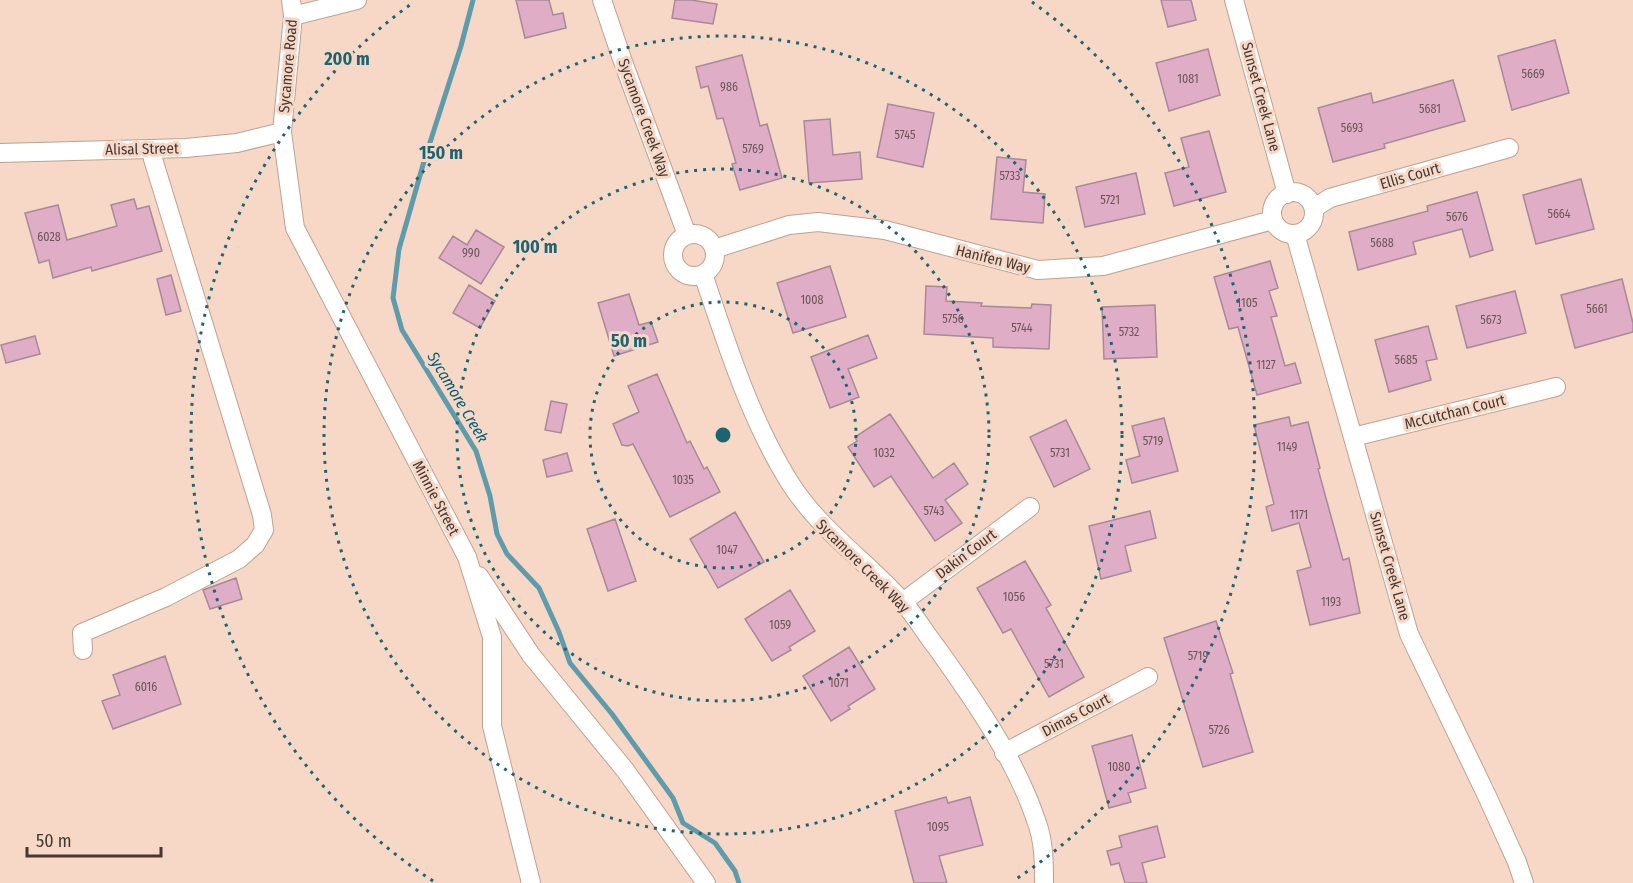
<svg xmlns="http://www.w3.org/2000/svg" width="1633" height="883" font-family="'Fira Sans Condensed',sans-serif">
  <rect width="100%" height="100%" fill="#f7d8c7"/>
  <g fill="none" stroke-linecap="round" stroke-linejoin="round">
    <!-- stream -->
    <path stroke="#5e9cac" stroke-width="5" d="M473,0L461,46L425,158L399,249L393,298L402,330L476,451L490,496L497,534L507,554L539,588L559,632L570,663L612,714L673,798L683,823L715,843L735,871L739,883"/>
  </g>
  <!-- building -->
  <path fill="#e0adc7" stroke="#a88998" stroke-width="1.5" d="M516,0H549L553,15L563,13L566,28L525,38Z
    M675,0H691L717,4L713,24L672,18Z
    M1161,0H1191L1196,20L1168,27Z
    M1555,40L1569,93L1512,110L1498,56Z
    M1208,49L1220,95L1169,111L1156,63Z
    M742,55L760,126L767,124L782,178L740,190L732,164L736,163L723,118L717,119L708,86L701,88L696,67Z
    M1453,80L1465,121L1384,144L1385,148L1333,162L1318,108L1371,93L1373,103Z
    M888,104L934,113L923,167L877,157Z
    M830,119L833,155L860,152L862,179L809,183L804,121Z
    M1209,131L1226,192L1174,206L1165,173L1189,167L1181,138Z
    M997,157L1026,160L1023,192L1045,194L1043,223L991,219Z
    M1136,173L1145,214L1085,227L1076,187Z
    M1581,179L1594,229L1536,244L1523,195Z
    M1477,192L1493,250L1470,257L1462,229L1413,242L1416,254L1358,270L1349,232L1428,211L1427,206Z
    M134,199L137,209L149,206L162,251L92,271L91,267L53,278L49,260L39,263L25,213L58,205L67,240L117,226L111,205Z
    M476,230L504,247L481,284L439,258L453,236L467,245Z
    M1270,261L1278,288L1269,291L1277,316L1271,317L1285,366L1295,363L1301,383L1257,395L1238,327L1229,329L1214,277Z
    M830,266L846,317L793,333L777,283Z
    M171,275L181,311L166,315L157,279Z
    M1622,279L1633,323V332L1575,348L1561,295Z
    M469,285L495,301L480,328L453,313Z
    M926,286L947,287L946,301L982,303L981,306L1031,308L1032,304L1051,305L1049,349L993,347V338L924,334Z
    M1515,291L1526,333L1467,348L1456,306Z
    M629,294L639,325L651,322L658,342L614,356L598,303Z
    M1155,305L1157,357L1104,359L1102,307Z
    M1428,326L1437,359L1426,361L1431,380L1389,392L1375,340Z
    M868,335L877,358L848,369L859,397L830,408L811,357Z
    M35,336L40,354L6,363L1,345Z
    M657,374L687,443L690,441L704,469L707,467L720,492L670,517L633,444L628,446L622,445L613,424L639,412L628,386Z
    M551,401L567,404L561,433L545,430Z
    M890,414L933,478L954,463L968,484L945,500L962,523L935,541L891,476L874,487L848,447L857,441L855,437Z
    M1289,417L1291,426L1308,422L1320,468L1318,469L1343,560L1349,558L1360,613L1310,625L1297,571L1311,567L1299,523L1272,531L1266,507L1274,504L1254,425Z
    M1164,418L1178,471L1132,483L1126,460L1140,456L1132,426Z
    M1066,420L1090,469L1054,487L1030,437Z
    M567,453L572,471L547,477L543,460Z
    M1150,511L1156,538L1125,546L1131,571L1101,579L1089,526Z
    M735,512L764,562L718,588L690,539Z
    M615,519L636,581L608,591L587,529Z
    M1025,561L1051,605L1046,608L1084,677L1049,697L1011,629L1003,633L977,588Z
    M236,578L242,599L210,609L203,590Z
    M790,590L815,631L789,647L791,650L772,661L745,619Z
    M1216,621L1233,673L1230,674L1253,752L1203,767L1164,638Z
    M849,647L875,689L848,706L850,709L831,721L803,676Z
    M165,656L181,704L113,729L102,701L120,695L113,675Z
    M1132,735L1146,788L1128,793L1131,802L1109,808L1092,746Z
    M946,797L948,803L970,797L983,845L939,856L947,883H914L895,811Z
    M1157,826L1165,857L1142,863L1147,883H1125L1119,863L1111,865L1107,851L1122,847L1119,836Z"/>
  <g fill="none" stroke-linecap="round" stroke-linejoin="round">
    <defs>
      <path id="minor" d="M291,0L293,16L282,132L295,228L467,557L492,637V726L531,883
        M602,0L622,59L687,235
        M1234,0L1287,194
        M293,16L357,0
        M0,153L186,148L237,143L282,132
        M1272 213a21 21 0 1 1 42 0a21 21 0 1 1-42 0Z
        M1314,208L1330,198L1509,148
        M1295,234L1409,634L1487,796L1517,862L1524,883
        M673 255a21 21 0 1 1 42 0a21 21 0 1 1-42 0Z
        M714,249L789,225L818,222L885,230L1038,270L1103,266L1273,220
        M703,274C727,345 750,419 790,483C820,530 865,560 902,601C915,615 925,633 937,648C974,700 1016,760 1036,820C1044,841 1044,861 1044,883
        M1353,437L1556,387
        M479,576L531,655L625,770L706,883
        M903,602L1030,507
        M83,650L82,633L166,597L239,559L255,545L264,530L262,515L153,159L152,149
        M1004,753L1148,677"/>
    </defs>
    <!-- minor casing -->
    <use href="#minor" stroke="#bea191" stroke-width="20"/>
    <!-- minor -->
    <use href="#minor" stroke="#fff" stroke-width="18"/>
  </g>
  <!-- distance rings -->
  <g fill="none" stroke="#1b6471" stroke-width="3" stroke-dasharray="3 6">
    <circle cx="723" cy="435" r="133"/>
    <circle cx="723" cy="435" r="266"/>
    <circle cx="723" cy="435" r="399"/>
    <path d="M433 881A532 532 0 0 1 414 2M1032 2A532 532 0 0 1 1013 881"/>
  </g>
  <g text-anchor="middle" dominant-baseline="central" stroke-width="6" stroke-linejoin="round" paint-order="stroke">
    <!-- number labels -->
    <g font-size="12" fill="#6b5556">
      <text x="1533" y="74">5669</text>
      <text x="1188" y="79">1081</text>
      <text x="729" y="87">986</text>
      <text x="1430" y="109">5681</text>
      <text x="1352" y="128">5693</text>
      <text x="905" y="135">5745</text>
      <text x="753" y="149">5769</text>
      <text x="1010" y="176">5733</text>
      <text x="1110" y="200">5721</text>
      <text x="1559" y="214">5664</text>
      <text x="1457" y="217">5676</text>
      <text x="49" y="237">6028</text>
      <text x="1382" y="243">5688</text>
      <text x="471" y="253">990</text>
      <text x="812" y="300">1008</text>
      <text x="1247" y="303">1105</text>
      <text x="1597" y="309">5661</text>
      <text x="953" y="319">5756</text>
      <text x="1491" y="320">5673</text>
      <text x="1022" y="328">5744</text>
      <text x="1129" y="332">5732</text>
      <text x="1406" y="360">5685</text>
      <text x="1266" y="365">1127</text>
      <text x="1153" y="441">5719</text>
      <text x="1287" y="447">1149</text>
      <text x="884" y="453">1032</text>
      <text x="1060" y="453">5731</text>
      <text x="683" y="480">1035</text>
      <text x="934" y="511">5743</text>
      <text x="1299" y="515">1171</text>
      <text x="727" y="550">1047</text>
      <text x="1014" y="597">1056</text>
      <text x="1331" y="602">1193</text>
      <text x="780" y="625">1059</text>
      <text x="1198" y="656">5719</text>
      <text x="1054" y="664">5731</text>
      <text x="839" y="683">1071</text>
      <text x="146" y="687">6016</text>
      <text x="1219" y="730">5726</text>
      <text x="1119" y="767">1080</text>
      <text x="938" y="827">1095</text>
    </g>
    <!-- street labels -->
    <g font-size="15" fill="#443831" stroke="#f7d8c7">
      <text transform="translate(288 66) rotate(-85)">Sycamore Road</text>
      <text transform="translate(1261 97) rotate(75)">Sunset Creek Lane</text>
      <text transform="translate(644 118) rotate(70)">Sycamore Creek Way</text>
      <text transform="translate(142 149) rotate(-1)">Alisal Street</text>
      <text transform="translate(1410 176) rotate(-16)">Ellis Court</text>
      <text transform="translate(993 259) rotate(14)">Hanifen Way</text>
      <text transform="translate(1455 412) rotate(-14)">McCutchan Court</text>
      <text transform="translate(436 498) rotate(62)">Minnie Street</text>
      <text transform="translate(966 554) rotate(-37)">Dakin Court</text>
      <text transform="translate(863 566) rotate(45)">Sycamore Creek Way</text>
      <text transform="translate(1390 566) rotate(74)">Sunset Creek Lane</text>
      <text transform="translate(1076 715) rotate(-28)">Dimas Court</text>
    </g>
    <!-- water labels -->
    <g font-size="16" font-style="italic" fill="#055e70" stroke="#f7d8c7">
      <text transform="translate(458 397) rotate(59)">Sycamore Creek</text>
    </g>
  </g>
  <circle cx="723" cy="435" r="9" fill="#1b6471" stroke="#f7d8c7" stroke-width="3"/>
  <g font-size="18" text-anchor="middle" font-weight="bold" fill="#1b6471" stroke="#f7d8c7" stroke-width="6" stroke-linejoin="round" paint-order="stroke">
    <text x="347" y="65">200 m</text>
    <text x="441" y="159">150 m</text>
    <text x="535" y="253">100 m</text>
    <text x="629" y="347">50 m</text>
  </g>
  <!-- scale -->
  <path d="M27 847v9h134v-9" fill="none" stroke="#443831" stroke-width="3"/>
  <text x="36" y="847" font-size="18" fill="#443831" stroke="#f7d8c7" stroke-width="4.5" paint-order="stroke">50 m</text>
</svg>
